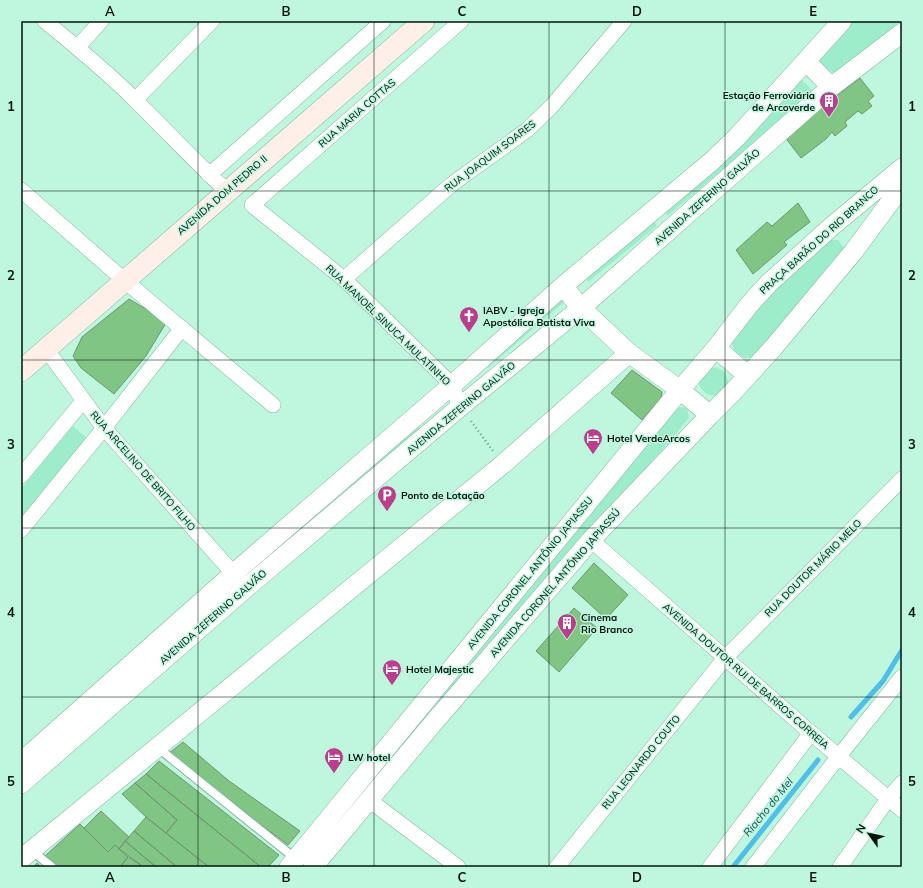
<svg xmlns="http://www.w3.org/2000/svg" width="923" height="888" font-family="Mulish,sans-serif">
  <rect width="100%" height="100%" fill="#bff7de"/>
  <!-- green -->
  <path fill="#9decca" d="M850,21H900L842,69L835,73L824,68L818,62L821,53Z
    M798,76L815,93L667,216L665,211Z
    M653,219L657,226L588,282L585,276Z
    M826,240H838L845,249L756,357L745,358L735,353L732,343L770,291Z
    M558,296L564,302L488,368L483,361Z
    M711,367C724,369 726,371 729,385C721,398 707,400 699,385L702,372Z
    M675,407L687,408L689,418L443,707L436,704L434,697Z
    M414,421L420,429L346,490L341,484Z
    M73,426L87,438L21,517V489Z"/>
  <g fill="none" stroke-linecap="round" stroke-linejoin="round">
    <!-- stream -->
    <path stroke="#50bfe8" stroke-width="5" d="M851,717L883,681L902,650
      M733,867L818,760"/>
  </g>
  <!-- building -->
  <path fill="#80c584" stroke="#709571" d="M860,78L874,96L868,101L872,106L862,114L858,111L845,122L847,126L835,136L832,132L826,139L801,158L784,136Z
    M798,203L810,222L784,242L787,245L753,274L736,250L767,222L772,226Z
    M129,299L151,312L166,323L146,356L114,394L81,368L73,356L82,337Z
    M632,370L662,392L661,398L642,420L611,393Z
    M594,563L628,595L606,619L572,588Z
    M574,608L597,628L559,672L536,651Z
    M183,742L229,781L300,831L288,845L168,754Z
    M159,761L279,855L268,867H261L146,774Z
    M146,774L194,813L261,867H209L166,833L177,820L135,783Z
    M135,783L177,820L166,833L146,817L122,794Z
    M101,811L129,837L119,849L115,845L108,852L84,828Z
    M146,817L166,833L209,867H177L134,831Z
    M80,824L108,852L115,845L128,857L120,867H58L45,856Z
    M134,831L158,851L177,867H156L125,841Z
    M125,841L156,867H140L141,865L119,849Z
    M128,857L141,865L140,867H120Z
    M37,863L41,867H33Z"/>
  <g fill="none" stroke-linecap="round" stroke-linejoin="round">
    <defs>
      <path id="service" d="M157,747L296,859
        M31,850L52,867"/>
      <path id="minor" d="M45,21C76,47 108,72 136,101C167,131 195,162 227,191
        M77,48L101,21
        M135,100L212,21
        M209,175L383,21
        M21,190L124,280L273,405
        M344,279L452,184L527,130L551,107L624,21
        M46,349L104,428L240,581
        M460,407L452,385L344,279L252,205L461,21
        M21,476L83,401
        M21,530L104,428L182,328
        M591,540L811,733L902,810
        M369,800L458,867
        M557,867L725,658L902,479
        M710,867L811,733
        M753,867L839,756L902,677
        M840,867L888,799L902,783"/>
      <path id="tertiary" d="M806,61L831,87
        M563,286L581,308L629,353L680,390L710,415
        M716,348L748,376
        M21,762L234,573L452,385L563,286L712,161L736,138L842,21
        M21,784L246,588L460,407L581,308L831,87L902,33
        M21,859L503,464L629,353
        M289,867L680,390L716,348L749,305L769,283L831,227L902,168
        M313,867L435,721L591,540L710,415L732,393L773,348L854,251L902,186"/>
      <path id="secondary" d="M21,371L424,21"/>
    </defs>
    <!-- service casing -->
    <use href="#service" stroke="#82b8a1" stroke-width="10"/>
    <!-- minor casing -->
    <use href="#minor" stroke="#82b8a1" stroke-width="16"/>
    <!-- tertiary casing -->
    <use href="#tertiary" stroke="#82b8a1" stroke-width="20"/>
    <!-- secondary casing -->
    <use href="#secondary" stroke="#82b8a1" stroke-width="22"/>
    <!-- path -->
    <path stroke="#739c8a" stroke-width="2.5" stroke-dasharray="1 3" stroke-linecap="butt" d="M471,421L493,451"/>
    <!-- service -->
    <use href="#service" stroke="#fff" stroke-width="8"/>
    <!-- minor -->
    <use href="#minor" stroke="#fff" stroke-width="15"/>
    <!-- tertiary -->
    <use href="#tertiary" stroke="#fff" stroke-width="19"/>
    <!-- secondary -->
    <use href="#secondary" stroke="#feefe8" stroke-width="21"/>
  </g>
  <!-- grid -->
  <path fill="none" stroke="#02150d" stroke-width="1" stroke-opacity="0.55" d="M198,21V867M374,21V867M549,21V867M725,21V867M21,191H902M21,360H902M21,528H902M21,697H902"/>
  <!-- icons -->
  <defs>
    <symbol id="building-pin" viewBox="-11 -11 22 30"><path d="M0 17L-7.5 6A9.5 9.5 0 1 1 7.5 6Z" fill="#bb3e8c" stroke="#bff7de"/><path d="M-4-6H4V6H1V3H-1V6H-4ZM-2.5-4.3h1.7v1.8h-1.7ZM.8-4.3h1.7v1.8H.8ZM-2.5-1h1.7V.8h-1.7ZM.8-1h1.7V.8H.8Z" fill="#fff"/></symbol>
    <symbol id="church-pin" viewBox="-11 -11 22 30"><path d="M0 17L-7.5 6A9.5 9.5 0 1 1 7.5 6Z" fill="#bb3e8c" stroke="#bff7de"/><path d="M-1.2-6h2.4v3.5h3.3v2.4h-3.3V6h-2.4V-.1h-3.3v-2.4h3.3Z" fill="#fff"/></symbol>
    <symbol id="hotel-pin" viewBox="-11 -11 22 30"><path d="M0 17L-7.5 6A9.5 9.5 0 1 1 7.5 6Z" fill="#bb3e8c" stroke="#bff7de"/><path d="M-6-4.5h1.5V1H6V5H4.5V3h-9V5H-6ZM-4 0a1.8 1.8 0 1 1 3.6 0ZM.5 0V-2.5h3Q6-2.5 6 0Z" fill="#fff"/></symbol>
    <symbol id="parking-pin" viewBox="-11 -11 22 30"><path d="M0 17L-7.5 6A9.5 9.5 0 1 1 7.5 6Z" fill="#bb3e8c" stroke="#bff7de"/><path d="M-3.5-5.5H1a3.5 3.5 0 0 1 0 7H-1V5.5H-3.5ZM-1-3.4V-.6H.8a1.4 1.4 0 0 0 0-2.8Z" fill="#fff"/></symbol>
  </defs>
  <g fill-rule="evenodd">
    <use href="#building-pin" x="818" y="90" width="22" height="30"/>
    <use href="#church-pin" x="458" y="305" width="22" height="30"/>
    <use href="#hotel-pin" x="582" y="427" width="22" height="30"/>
    <use href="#parking-pin" x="376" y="484" width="22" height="30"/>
    <use href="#building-pin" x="556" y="612" width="22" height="30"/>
    <use href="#hotel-pin" x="381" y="658" width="22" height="30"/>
    <use href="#hotel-pin" x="323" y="746" width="22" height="30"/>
  </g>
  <g text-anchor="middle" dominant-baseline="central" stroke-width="3" stroke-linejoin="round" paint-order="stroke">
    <!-- poi labels -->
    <g font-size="10" font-weight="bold" fill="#02150d" stroke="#bff7de" text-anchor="start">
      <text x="815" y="95" text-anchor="end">Estação Ferroviária<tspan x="815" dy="12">de Arcoverde</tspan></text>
      <text x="483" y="310">IABV - Igreja<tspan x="483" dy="12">Apostólica Batista Viva</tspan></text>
      <text x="607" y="438">Hotel VerdeArcos</text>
      <text x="401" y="495">Ponto de Lotação</text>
      <text x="581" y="617">Cinema<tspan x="581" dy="12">Rio Branco</tspan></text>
      <text x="406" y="669">Hotel Majestic</text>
      <text x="348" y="757">LW hotel</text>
    </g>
    <!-- street labels -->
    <g font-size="10" fill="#02150d" stroke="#bff7de">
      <text transform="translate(357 113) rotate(-41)">RUA MARIA COTTAS</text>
      <text transform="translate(490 156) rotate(-37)">RUA JOAQUIM SOARES</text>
      <text transform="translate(222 195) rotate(-41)">AVENIDA DOM PEDRO II</text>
      <text transform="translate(707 197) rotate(-42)">AVENIDA ZEFERINO GALVÃO</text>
      <text transform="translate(819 240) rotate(-42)">PRAÇA BARÃO DO RIO BRANCO</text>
      <text transform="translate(388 325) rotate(44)">RUA MANOEL SINUCA MULATINHO</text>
      <text transform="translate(461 408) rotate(-40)">AVENIDA ZEFERINO GALVÃO</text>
      <text transform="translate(143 471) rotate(49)">RUA ARCELINO DE BRITO FILHO</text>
      <text transform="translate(813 568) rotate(-45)">RUA DOUTOR MÁRIO MELO</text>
      <text transform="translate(530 573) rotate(-51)">AVENIDA CORONEL ANTÔNIO JAPIASSU</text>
      <text transform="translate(555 583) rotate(-49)">AVENIDA CORONEL ANTÔNIO JAPIASSÚ</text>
      <text transform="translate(213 617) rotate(-41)">AVENIDA ZEFERINO GALVÃO</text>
      <text transform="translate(746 676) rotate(41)">AVENIDA DOUTOR RUI DE BARROS CORREIA</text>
      <text transform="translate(641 762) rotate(-51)">RUA LEONARDO COUTO</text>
    </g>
    <!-- water labels -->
    <g font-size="11" font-style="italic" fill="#1c4b5c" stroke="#bff7de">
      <text transform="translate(768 807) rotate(-51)">Riacho do Mel</text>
    </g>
  </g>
  <!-- border -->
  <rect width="923" height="888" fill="none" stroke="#bff7de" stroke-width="44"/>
  <!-- north arrow -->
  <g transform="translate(869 834) rotate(303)" stroke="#bff7de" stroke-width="3" paint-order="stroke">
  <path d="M0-3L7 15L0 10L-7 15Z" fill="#02150d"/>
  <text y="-6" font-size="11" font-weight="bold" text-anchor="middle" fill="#02150d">N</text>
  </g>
  <rect x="22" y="22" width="879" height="844" fill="none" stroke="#02150d" stroke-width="1.5"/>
  <g font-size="13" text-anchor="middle" font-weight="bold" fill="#02150d">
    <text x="110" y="16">A</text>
    <text x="286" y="16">B</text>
    <text x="462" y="16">C</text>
    <text x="637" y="16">D</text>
    <text x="813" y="16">E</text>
    <text x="11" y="111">1</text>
    <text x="912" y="111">1</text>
    <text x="11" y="280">2</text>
    <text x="912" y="280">2</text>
    <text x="11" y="449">3</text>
    <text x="912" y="449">3</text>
    <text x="11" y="617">4</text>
    <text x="912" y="617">4</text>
    <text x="11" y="786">5</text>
    <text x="912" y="786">5</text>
    <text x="110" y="882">A</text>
    <text x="286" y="882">B</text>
    <text x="462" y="882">C</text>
    <text x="637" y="882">D</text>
    <text x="813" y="882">E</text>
  </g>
</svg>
